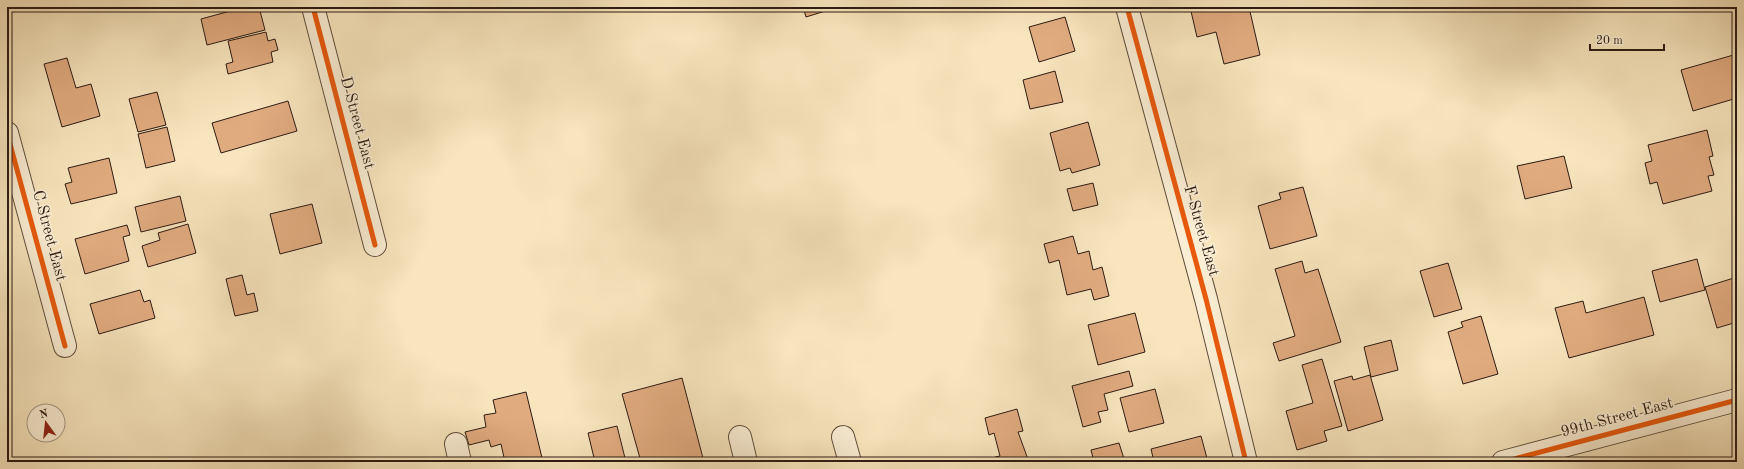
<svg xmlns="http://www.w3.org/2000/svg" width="1744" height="469" font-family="'Old Standard TT',serif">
  <rect width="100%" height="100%" fill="#f8e5bd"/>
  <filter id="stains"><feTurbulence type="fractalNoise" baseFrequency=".005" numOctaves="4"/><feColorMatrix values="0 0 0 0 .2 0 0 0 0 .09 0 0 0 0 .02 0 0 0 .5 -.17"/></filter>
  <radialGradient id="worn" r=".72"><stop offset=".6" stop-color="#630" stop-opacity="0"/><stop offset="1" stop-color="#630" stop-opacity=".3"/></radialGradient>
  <!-- building -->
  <path fill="#e1ab80" stroke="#2b1b12" d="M245,7H259L265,30L207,45L201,19Z
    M803,7H834L835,8L806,17Z
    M1190,7H1249L1260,55L1224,64L1216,32L1197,37Z
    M1065,17L1075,51L1039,62L1029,27Z
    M266,32L268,41L275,39L278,50L271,52L273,62L228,74L226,64L233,62L228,41Z
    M1737,54V98L1693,111L1681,70Z
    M67,58L76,88L91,84L100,116L62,127L44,64Z
    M1055,71L1063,102L1030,109L1023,80Z
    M157,92L166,125L138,132L129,99Z
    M288,101L297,131L221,153L212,123Z
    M1088,122L1100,165L1072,173L1070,168L1060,171L1050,133Z
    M167,127L175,161L146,168L138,134Z
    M1707,130L1713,156L1709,157L1714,175L1708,176L1712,191L1663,204L1657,182L1650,184L1645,163L1652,161L1648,145Z
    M1564,156L1572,188L1525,199L1517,166Z
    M109,158L117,193L71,204L65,184L72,182L68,168Z
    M1093,183L1098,205L1073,211L1067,189Z
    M1303,187L1317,236L1270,249L1258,206L1281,199L1279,193Z
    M180,196L186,221L141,232L135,207Z
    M312,204L322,243L280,254L270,214Z
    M188,224L196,253L148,267L142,246L160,240L158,233Z
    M127,225L130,235L123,237L129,261L85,274L75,239Z
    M1073,236L1078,254L1089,251L1093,270L1102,267L1109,296L1094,300L1091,289L1067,295L1059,260L1049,263L1044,244Z
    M1697,259L1705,290L1660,302L1652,271Z
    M1302,261L1305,273L1318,269L1341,342L1279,361L1273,343L1295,336L1275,269Z
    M1448,263L1462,309L1434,317L1420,271Z
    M242,275L247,295L254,293L258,311L235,316L226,279Z
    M1737,277V322L1717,328L1705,287Z
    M140,290L144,302L150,300L155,318L99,334L90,304Z
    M1644,297L1654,335L1569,358L1555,308L1583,301L1586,313Z
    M1135,313L1145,352L1098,365L1088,325Z
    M1481,316L1498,374L1463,384L1448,332L1463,327L1461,322Z
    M1391,340L1398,370L1371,377L1364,347Z
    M1322,359L1342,426L1324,431L1327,441L1297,450L1286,411L1313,403L1302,365Z
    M1129,371L1133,386L1104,394L1108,410L1098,412L1101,422L1083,427L1072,386Z
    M1370,375L1383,420L1348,431L1334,381L1352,376L1353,380Z
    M682,378L704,462H641L622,394Z
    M1155,389L1164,423L1129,432L1120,398Z
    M526,392L543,462H505L501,444L491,447L489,440L469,445L465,432L486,427L484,415L496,413L493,400Z
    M1017,409L1023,431L1018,432L1029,462H996L995,457L1000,456L994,433L989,435L985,418Z
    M617,426L626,462H595L588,433Z
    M1201,436L1208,462H1154L1151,449Z
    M1119,443L1125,462H1094L1091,450Z"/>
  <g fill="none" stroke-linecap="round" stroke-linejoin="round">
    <defs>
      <path id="minor" d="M313,7L375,245
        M1127,7L1206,299L1246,462
        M7,133L65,346
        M740,437L746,462
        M843,437L850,462
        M456,444L460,462
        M1503,462L1737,400"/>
    </defs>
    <!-- minor casing -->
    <use href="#minor" stroke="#5e4e3d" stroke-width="24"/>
    <!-- minor -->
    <use href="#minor" stroke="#faeed4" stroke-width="22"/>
    <defs>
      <path id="cycleway" d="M313,7L375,245
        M1127,7L1206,299L1246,462
        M7,133L65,346
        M1503,462L1737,400"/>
    </defs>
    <!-- cycleway casing -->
    <use href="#cycleway" stroke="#faeed4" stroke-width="8"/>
    <!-- cycleway -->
    <use href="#cycleway" stroke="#e8590c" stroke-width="5"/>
  </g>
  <g text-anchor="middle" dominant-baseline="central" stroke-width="3.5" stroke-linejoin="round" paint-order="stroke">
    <!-- street labels -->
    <g font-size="16" fill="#2b1b12" stroke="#faeed4">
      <text transform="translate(357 123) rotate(75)">D Street East</text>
      <text transform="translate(1201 231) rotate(74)">F Street East</text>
      <text transform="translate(49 236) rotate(75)">C Street East</text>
      <text transform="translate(1617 418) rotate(-15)">99th Street East</text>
    </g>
  </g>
  <!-- margin -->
  <rect width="1744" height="469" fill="none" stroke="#f8e5bd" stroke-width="24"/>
  <rect x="8" y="8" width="1728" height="453" fill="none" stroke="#2b1b12" stroke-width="2"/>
  <rect x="12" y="12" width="1720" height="445" fill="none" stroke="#2b1b12"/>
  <!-- north arrow -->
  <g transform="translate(46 423) rotate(345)"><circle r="19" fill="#faeed4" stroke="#a79a86"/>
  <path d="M0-3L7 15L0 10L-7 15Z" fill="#8f2418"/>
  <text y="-6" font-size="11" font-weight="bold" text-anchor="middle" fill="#2b1b12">N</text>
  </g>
  <!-- scale -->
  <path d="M1590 44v6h74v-6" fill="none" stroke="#2b1b12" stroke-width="2"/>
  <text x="1596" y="44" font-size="12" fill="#2b1b12" stroke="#faeed4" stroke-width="3" paint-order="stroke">20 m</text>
  <rect width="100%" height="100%" filter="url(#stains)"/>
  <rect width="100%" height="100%" fill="url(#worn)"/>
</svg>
